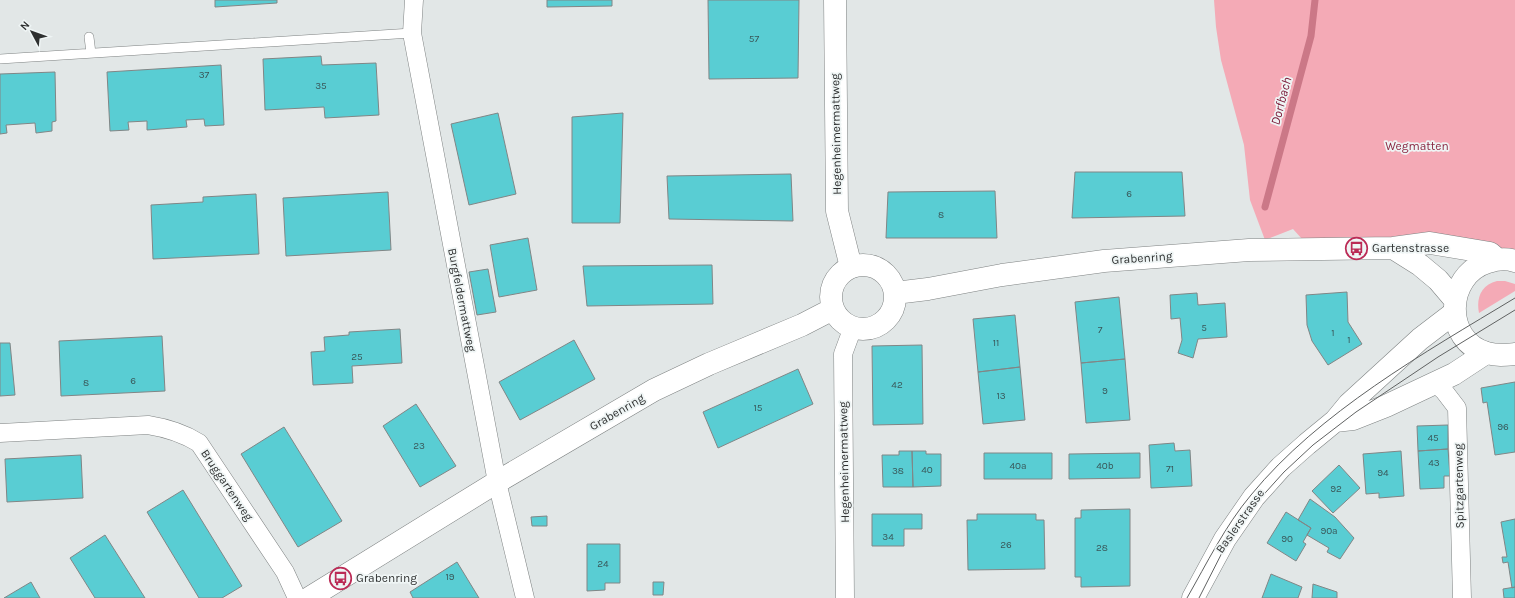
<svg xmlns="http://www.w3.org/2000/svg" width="1515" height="598" font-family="Karla,sans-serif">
  <rect width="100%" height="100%" fill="#e2e7e7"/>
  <!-- green -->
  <path fill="#f4aab6" d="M1214,0H1515V261L1490,253L1312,250L1293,229L1265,240L1250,200L1244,145L1221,60L1216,27Z
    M1497,281H1505L1515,284V291L1479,313C1476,298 1481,285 1497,281Z"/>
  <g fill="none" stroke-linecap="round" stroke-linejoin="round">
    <!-- stream -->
    <path stroke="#cb7887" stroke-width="7" d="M1265,207L1311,36L1315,0"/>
  </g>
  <!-- building -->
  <path fill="#59cdd3" stroke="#818686" d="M215,0H277V3L215,7Z
    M547,0H612V6L547,7Z
    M708,0H799L798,78L709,79Z
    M321,56L322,65L376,63L379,115L325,118L324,107L265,110L263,59Z
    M221,65L224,125L205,126L204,119L186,120L187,127L147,130V121L128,122L129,130L110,131L107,72Z
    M55,72L56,121L52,122V131L36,133L35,123L6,125L7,133L0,134V74Z
    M498,113L516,194L469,205L451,124Z
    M623,113L620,223H572V117Z
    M1075,172H1182L1185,216L1072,218Z
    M791,174L793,221L669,219L667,176Z
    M995,191L997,238H886L888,192Z
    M388,192L391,250L286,256L283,198Z
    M256,194L259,254L153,259L151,205L203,202V197Z
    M528,238L537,290L499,297L490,245Z
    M712,265L713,304L587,306L583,266Z
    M488,269L496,312L477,315L469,272Z
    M1347,292L1348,322L1362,344L1328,365L1312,341L1307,325L1306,295Z
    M1197,293L1198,305L1225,303L1227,337L1198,339L1193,358L1178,353L1182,340L1180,318L1171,319L1170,295Z
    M1119,297L1125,359L1081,363L1075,302Z
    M1015,315L1020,367L978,372L973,319Z
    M400,329L402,363L352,366L353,383L313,385L311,352L325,351L324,337L349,335V332Z
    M162,336L165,391L61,396L59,341Z
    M574,340L595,379L520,420L499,382Z
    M0,343H10L15,395L0,396Z
    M922,345L923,424L873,425L872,346Z
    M1125,359L1130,420L1086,423L1081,363Z
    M1020,367L1025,420L983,424L978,372Z
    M798,369L813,404L718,448L703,412Z
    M1515,382V452L1495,455L1487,402L1483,403L1481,388Z
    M416,404L456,466L420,487L383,426Z
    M1448,425V449L1418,451L1417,426Z
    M284,427L342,521L298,547L241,454Z
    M1174,443L1175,451L1190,450L1192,486L1151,488L1149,445Z
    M1448,449L1450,476H1444V488L1420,489L1418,451Z
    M899,451H912L913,487H883L882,455H899Z
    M912,451H926V454H941V486L913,487Z
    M1401,451L1404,496L1379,498V493L1366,494L1363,454Z
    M984,453H1052V479H984Z
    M1140,453V478L1069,479V454Z
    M81,455L83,498L7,502L5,459Z
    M1339,465L1360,488L1333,513L1312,491Z
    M183,490L242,586L222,598H199L147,512Z
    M1310,499L1335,517L1354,538L1340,559L1327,552L1329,548L1307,535L1311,528L1298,520Z
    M1130,509V586L1081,587V577H1075V518H1081V510Z
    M1286,512L1311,528L1303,542L1306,544L1296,561L1267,543Z
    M872,514H922V529H904V546H872Z
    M977,514H1036V520H1044L1045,569L968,570L967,520H977Z
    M547,516V526H532L531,517Z
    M1515,519V587L1512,588L1508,562L1503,563L1502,557H1507L1501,522Z
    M105,535L145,598H95L70,558Z
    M587,544H620V583H605V590L587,591Z
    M457,562L479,598H413L410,592Z
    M1271,574L1302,587L1298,598H1262Z
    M31,582L40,598H4Z
    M653,582H664L663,595H653Z
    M1313,584L1337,592V598H1312Z
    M1515,587V598H1504L1503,589Z"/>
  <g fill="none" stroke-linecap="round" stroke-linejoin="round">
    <defs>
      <path id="service" d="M89,37L91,53
        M0,59L412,33"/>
      <path id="minor" d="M414,0L412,33L497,482L525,598
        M1435,383L1444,391L1457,408L1462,598
        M0,433L148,425C167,428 183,433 199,443L285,572L297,598
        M845,598L843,354L853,327"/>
      <path id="tertiary" d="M835,0L837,211L851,267
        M1335,421L1353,419L1386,406L1454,374L1486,353
        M1193,598L1225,539L1254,497L1281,467L1307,444L1335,421L1349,404L1420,339L1454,313"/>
      <path id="secondary" d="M1393,248L1420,265L1438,280L1455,300
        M1515,261C1506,258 1497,259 1488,262C1445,275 1443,341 1487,353C1497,356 1505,355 1515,354
        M831 297a32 32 0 1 1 64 0a32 32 0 1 1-64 0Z
        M895,293L928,289L1002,275L1104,261L1249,250L1393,248L1430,243L1490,253L1497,259
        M309,598L497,482L654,390L709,364L802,325L833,309"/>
    </defs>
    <!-- service casing -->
    <use href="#service" stroke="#7e8282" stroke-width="10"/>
    <!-- minor casing -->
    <use href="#minor" stroke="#7e8282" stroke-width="19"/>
    <!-- tertiary casing -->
    <use href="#tertiary" stroke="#7e8282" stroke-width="23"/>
    <!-- secondary casing -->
    <use href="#secondary" stroke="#7e8282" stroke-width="23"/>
    <!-- service -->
    <use href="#service" stroke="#fff" stroke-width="9"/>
    <!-- minor -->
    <use href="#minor" stroke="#fff" stroke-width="18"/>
    <!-- tertiary -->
    <use href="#tertiary" stroke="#fff" stroke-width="22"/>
    <!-- secondary -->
    <use href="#secondary" stroke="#fff" stroke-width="22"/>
    <!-- tram -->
    <path stroke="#606262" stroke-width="1" d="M1187,598C1207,563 1225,526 1251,495C1319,412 1424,353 1515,298
      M1199,598L1229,539L1257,502L1284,472L1313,445L1356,412L1438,357L1515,310"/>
  </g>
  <!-- icons -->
  <defs>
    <symbol id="bus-ring" viewBox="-11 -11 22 22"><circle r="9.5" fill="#eff5f5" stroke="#bb2b56" stroke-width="1.5"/><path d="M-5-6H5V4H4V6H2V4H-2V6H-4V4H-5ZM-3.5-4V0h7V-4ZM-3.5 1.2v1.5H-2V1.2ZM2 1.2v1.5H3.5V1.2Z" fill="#bb2b56"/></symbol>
  </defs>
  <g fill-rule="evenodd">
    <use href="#bus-ring" x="1344" y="236" width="25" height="25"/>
    <use href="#bus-ring" x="328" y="566" width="25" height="25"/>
  </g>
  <g text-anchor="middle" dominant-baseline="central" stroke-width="3.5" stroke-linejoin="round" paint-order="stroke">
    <!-- number labels -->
    <g font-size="10" fill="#395759">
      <text x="754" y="39">57</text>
      <text x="204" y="75">37</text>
      <text x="321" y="86">35</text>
      <text x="1129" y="194">6</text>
      <text x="941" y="215">8</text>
      <text x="1204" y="328">5</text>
      <text x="1100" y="330">7</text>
      <text x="1333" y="333">1</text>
      <text x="1349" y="340">1</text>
      <text x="996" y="343">11</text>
      <text x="357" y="357">25</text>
      <text x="133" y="381">6</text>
      <text x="86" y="383">8</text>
      <text x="897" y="385">42</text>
      <text x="1105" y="391">9</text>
      <text x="1001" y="396">13</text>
      <text x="758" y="408">15</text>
      <text x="1503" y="427">96</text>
      <text x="1433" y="438">45</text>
      <text x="419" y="446">23</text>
      <text x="1434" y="463">43</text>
      <text x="1018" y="466">40a</text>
      <text x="1105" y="466">40b</text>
      <text x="1170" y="469">71</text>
      <text x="927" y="470">40</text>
      <text x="898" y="471">38</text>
      <text x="1383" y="473">94</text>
      <text x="1336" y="489">92</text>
      <text x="1329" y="531">90a</text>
      <text x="888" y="537">34</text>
      <text x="1287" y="539">90</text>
      <text x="1006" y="545">26</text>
      <text x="1102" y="548">28</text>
      <text x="603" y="564">24</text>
      <text x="450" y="577">19</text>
    </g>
    <!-- street labels -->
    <g font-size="12" fill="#2e3030" stroke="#eff5f5">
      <text transform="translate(836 134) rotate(-91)">Hegenheimermattweg</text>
      <text transform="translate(1142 258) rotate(-4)">Grabenring</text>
      <text transform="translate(462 300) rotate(79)">Burgfeldermattweg</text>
      <text transform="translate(617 412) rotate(-30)">Grabenring</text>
      <text transform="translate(844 462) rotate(-91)">Hegenheimermattweg</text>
      <text transform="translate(227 485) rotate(56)">Bruggartenweg</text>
      <text transform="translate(1459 486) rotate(-91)">Spitzgartenweg</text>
      <text transform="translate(1240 521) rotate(-55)">Baslerstrasse</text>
    </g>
    <!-- park labels -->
    <g font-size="12" fill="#8a2742" stroke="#eff5f5">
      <text x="1417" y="146">Wegmatten</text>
    </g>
    <!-- poi labels -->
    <g font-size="12" fill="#2e3030" stroke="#eff5f5" text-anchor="start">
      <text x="1372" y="248">Gartenstrasse</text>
      <text x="356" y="578">Grabenring</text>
    </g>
    <!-- water labels -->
    <g font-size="13" font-style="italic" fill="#771332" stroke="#eff5f5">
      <text transform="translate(1281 101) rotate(-75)">Dorfbach</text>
    </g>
  </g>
  <!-- north arrow -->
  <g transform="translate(32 32) rotate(311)" stroke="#eff5f5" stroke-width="3" paint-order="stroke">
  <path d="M0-3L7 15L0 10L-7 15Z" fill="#2e3030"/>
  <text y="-6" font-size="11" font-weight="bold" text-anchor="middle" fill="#2e3030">N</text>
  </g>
</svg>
